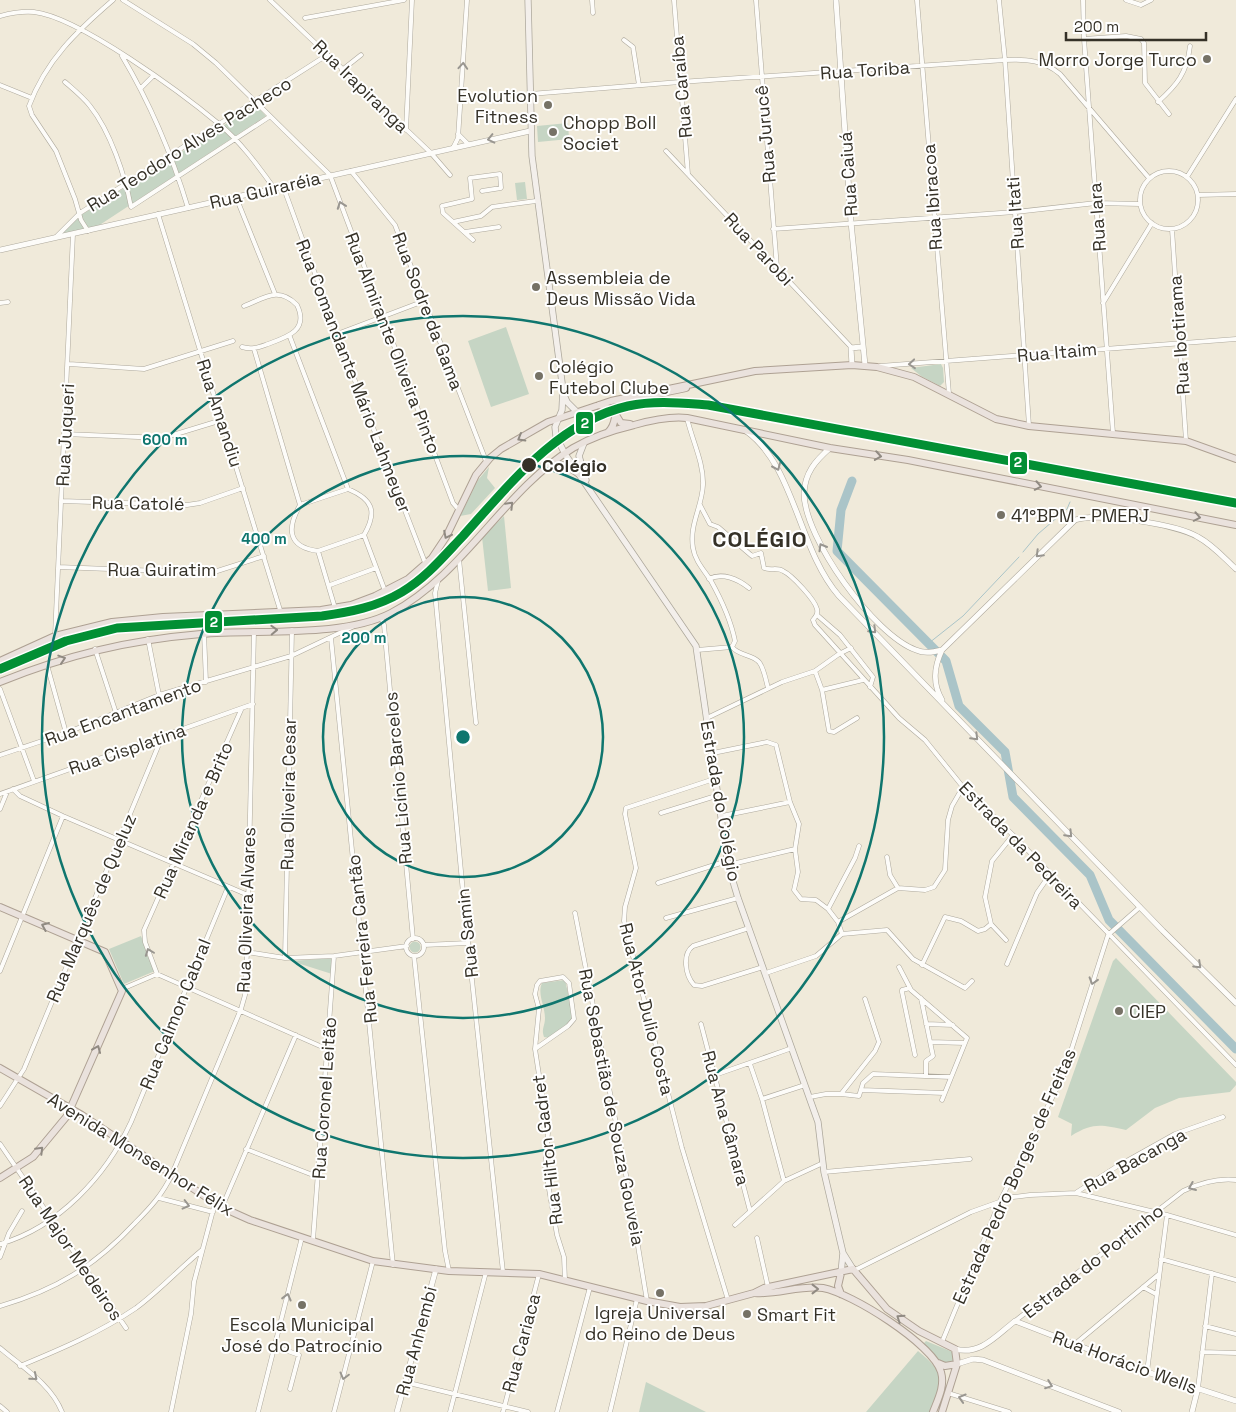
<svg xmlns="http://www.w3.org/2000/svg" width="1236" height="1412" font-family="'Space Grotesk',sans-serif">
  <rect width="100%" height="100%" fill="#f0eada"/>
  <!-- green -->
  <path fill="#c6d5c4" d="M256,105L266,116L95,228L59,237L81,215Z
    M568,123L569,139L538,142L537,126Z
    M525,182L527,199L517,200L515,183Z
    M506,327L529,394L491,407L468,341Z
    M941,364L943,368L944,382L940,386L921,376L911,368Z
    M489,467L487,478L495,488L471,514L460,516L478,480Z
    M504,516L511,588L488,591L482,537Z
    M141,936L155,971L124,984L109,949Z
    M409.5 947a5.5 5.5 0 1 1 11 0a5.5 5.5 0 1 1-11 0Z
    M333,958L332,974L291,961Z
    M1116,958L1236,1082V1085L1230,1092L1179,1098L1155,1108L1126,1130C1101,1125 1094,1122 1071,1136L1072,1124L1058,1117L1113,961Z
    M565,980L573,1015L572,1020L550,1038L544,1037C541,1029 545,1026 545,1018C545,1006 537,994 542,983Z
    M926,1341L955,1353V1362L940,1363L923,1344Z
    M918,1351C946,1374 943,1379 933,1412H866Z
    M646,1382L706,1412H639Z"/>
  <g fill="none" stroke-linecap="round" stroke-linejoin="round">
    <!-- stream -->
    <path stroke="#aac4c8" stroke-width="1" d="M1023,552L1038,534L1067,509L1070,502
      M929,643L963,616L1019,557"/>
    <!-- river -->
    <path stroke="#aac4c8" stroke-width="9" d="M852,481L841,510L837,551L946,661L959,706L1005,752L1013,797L1090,875L1109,920L1236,1049"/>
    <defs>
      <path id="minor" d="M123,0L193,44L216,63L330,175L453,503L459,510
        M270,0L431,153L450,175
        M592,0L593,13
        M674,0L688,174
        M756,0L777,268
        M917,0L949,394
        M999,0L1005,60L1029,426
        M1083,0L1084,39L1113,433
        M1126,0L1141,5L1151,0
        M0,16C11,13 23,11 34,12C79,17 183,94 219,124C241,142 258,166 274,188
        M305,18L404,0
        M1084,39L1126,36L1141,39L1144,43L1145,83L1169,114
        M624,40L633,47L639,85
        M122,56C150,103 172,155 188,208
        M342,70L361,55
        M65,82C73,89 83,97 90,106C110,131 125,175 131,207L269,117
        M0,85L32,98
        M141,88L154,75
        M530,94L680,82L1005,60C1026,59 1043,60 1060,74L1149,178
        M1158,102C1177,85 1187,73 1190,46
        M406,130L412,0
        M458,134L468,144
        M453,148L458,138L467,0
        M666,151L852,348
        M1140 200a29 29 0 1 1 58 0a29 29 0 1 1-58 0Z
        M351,171L395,225L486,461
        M1187,177L1236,99
        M283,186L337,334L426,565
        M1198,195L1236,194
        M236,197L275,294
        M158,214L281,613
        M453,222L481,216L492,207L536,201
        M773,229L1015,212L1096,203L1140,204
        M1172,229L1186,441
        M88,231L81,220L75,199L56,151L32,115L29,106C46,60 77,31 113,0
        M465,232L499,227
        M56,237L80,213L327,55
        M473,240L443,213L442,206L472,199L470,178L500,174L501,188L482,191
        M0,303L8,302
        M1103,303L1152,223
        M337,334L424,301
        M290,337L348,489C372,499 378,511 364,535L385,591
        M242,347C252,350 259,347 268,344C288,337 309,330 297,305C278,286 265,298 244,306
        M254,349L300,505C287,528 287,547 318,551L335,608
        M69,364L144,369L233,341
        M880,366L1236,339
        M687,418C692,440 704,463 703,485C702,507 689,525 693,548C695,561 704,570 711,581C721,599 731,621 735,641L732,647
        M64,434L163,438L222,420
        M61,501L187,505L200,503L243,488
        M300,505L348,489
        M700,505L710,524L718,527L752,556L761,553L764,568C771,571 777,567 783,571C792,575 815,600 817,609C818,614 816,616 813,620L815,625L899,718L925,740L963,787L1013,835L1236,1065
        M318,551L364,535
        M459,559L476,723
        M58,567L211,573L264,556
        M709,579C722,572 738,579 749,588
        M438,581L435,593L465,914L503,1272
        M330,585L376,568
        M817,615L840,635L873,677L870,687
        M381,617L384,625L413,939
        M204,633L206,682
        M55,636L73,234
        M331,638L393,1265
        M148,639L159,695
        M95,649L116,713
        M697,650L732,647C739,656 752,654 759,662C764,668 766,681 768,688
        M47,665L66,733
        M815,671L822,690L829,731L834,732L857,718
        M0,689L34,781
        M822,690L863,680
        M707,718L782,682L815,671L839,654L851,648
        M713,753L767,742L776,745L790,802L799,824L795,849L728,865
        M0,755L66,733L159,695L291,656L352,627
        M717,778L626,808L625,814L636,868L625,907L624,921L682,1148L728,1300
        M13,789L20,796L63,816L248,895
        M0,794L253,704
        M0,809L7,792
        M661,813L719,795
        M722,816L790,802
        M795,849L798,872L794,890L801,899L816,900L828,909
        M887,857L890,875L898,888
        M658,883L727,861
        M575,913L628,1185L647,1301
        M666,918L738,898
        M838,922L898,888L925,890L934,887L945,870L948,820L952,806L963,787
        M749,928L693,946C682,954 685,975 694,985L702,986L763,967
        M842,934L887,930L913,959L965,988L972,981
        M842,934L838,922L828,909L855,858L859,846
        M406 947a9 9 0 1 1 18 0a9 9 0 1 1-18 0Z
        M1006,940L991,924L985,897L992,861L1013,835
        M424,945L468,943
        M247,952L285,958L334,956L407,946
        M414,956L445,1251L449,1271
        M285,958L292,630
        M1007,964L1037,893L1051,873
        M922,965L945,917L961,921L978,931L985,929L991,924
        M899,967L911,990L967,1038L942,1100
        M0,971L63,816
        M766,973L816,956L842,934
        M157,974L145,942L144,930L241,710
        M157,974L329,1050
        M910,988L902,990V992L915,1055
        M122,989L157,974
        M921,998L933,1056L926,1061V1076
        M701,1024L750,1211
        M926,1024L953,1025
        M930,1042L965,1043
        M535,1049L568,1026L574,1019L569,983L563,977L540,981L537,985L535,994L539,1009L535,1049L548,1133L545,1166L557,1235L564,1257L565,1280
        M750,1064L762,1099L784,1181
        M715,1075L792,1048
        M861,1090L944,1093
        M841,1094L859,1096L863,1083L873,1074L951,1077
        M810,1097L826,1094H841L875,1051L879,1042L865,999
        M762,1099L805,1085
        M0,1106L24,1069L162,737
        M0,1144L126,1328
        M246,1149L318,1177
        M824,1172L970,1159
        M1077,1192L1116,1167L1175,1134L1223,1117
        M159,1198L213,1212
        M222,1207L296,1035
        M735,1225L784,1181L823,1163
        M757,1238L768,1287
        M313,1240L334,956
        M0,1244C59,1227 106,1176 131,1122L228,887
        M0,1257L9,1233L22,1211
        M1161,1259L1236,1280
        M855,1270L971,1212L1013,1197L1030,1195L1076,1193L1167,1215L1236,1235
        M1143,1287L1156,1294
        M0,1306C56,1290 95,1266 135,1223C150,1208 163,1194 172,1174L241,1009L245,995L247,952L254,631
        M1015,1321L1183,1191C1200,1183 1217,1178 1236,1180
        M1205,1326L1236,1334
        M942,1342L1000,1201L1063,1076L1108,935L1140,907
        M1075,1344L1159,1274
        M274,1346L299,1355L290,1389
        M0,1348C22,1367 51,1384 62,1412
        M1202,1352L1236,1353
        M20,1366C61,1349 99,1333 136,1308C159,1291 179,1269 202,1250
        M1147,1372L1167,1215
        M405,1382L528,1412
        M1198,1388L1212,1273
        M948,1393L1009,1412
        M0,1406L7,1412
        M171,1412L191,1314L194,1282L215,1203
        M258,1412L302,1237
        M334,1412L373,1261
        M450,1412L486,1272
        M503,1412L539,1274
        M557,1412L590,1287
        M610,1412L637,1299"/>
      <path id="tertiary" d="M836,0L851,222L865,365
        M0,250L530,131
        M852,365L851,348L861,347
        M746,431C795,466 798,549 839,596L1163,931L1236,1003
        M830,448C815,461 805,473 804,493C804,538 874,635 916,650C925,654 933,652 942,650
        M942,700C932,683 934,667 942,650L1075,520C1097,512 1177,524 1198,537C1213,545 1224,558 1236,569
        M955,1349C980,1356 997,1335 1015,1321L1147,1372L1236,1401
        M957,1364L973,1359L983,1360L1119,1412
        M397,1412L436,1269
        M1192,1412L1198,1388"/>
      <path id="secondary" d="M528,0L532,156L563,390L562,410L555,427L556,436L565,454L696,646L728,865L738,898L818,1122L824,1172L843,1253L841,1273
        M564,395L567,402L578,413
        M584,443L579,456L586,480
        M843,1253L853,1269"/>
      <path id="primary" d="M599,405L613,410L621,423L630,424
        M608,432C618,424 612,412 621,404C629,397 672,392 686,388
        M550,466L565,465L579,474
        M0,661L55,636L112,622L163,617L321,610L351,605L375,596L408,579L432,558L446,537L476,475L490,458L501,449L548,422L611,401L755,371L852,365L877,367L914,377L996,419L1029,426L1186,441L1236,459
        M0,682C67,655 129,640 201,634C257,629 343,638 391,613C465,574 503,491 573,448C592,437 613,430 634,425C652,420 670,416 687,418L830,448L908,460L1236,525
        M0,907L105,952L122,991L67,1116L33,1157L0,1178
        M0,1068L82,1115L221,1207L250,1220L373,1261L449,1271L539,1274L647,1301L680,1307L706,1306L754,1293L764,1288L853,1269L887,1309L919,1331L955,1349L957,1364L942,1412
        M841,1273L838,1286L841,1294
        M755,1293C777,1295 800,1285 823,1288C851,1293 933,1344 941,1372C945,1386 938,1399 933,1412
        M938,1363L945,1366L957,1364"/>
    </defs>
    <!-- minor casing -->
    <use href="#minor" stroke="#ada89c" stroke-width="5"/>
    <!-- tertiary casing -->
    <use href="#tertiary" stroke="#ada89c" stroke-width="6"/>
    <!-- secondary casing -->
    <use href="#secondary" stroke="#ada89c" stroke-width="7"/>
    <!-- primary casing -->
    <use href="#primary" stroke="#aea193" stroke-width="8"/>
    <!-- minor -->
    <use href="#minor" stroke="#fdfcf9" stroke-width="4"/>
    <!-- tertiary -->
    <use href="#tertiary" stroke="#fdfcf9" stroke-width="5"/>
    <!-- secondary -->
    <use href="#secondary" stroke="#f3efeb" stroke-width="5.5"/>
    <!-- primary -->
    <use href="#primary" stroke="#eae2dd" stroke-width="6"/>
    <defs>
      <path id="metro-1" d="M0,669L66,641L117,628L322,616C350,612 377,607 402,592C426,578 444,556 463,536C509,485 558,422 628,406C655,400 681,403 708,405L1236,503"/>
    </defs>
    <!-- metro-1 casing -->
    <use href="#metro-1" stroke="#fff" stroke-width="12"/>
    <!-- metro-1 -->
    <use href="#metro-1" stroke="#028f34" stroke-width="9"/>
  </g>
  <!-- one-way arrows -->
  <defs><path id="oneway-chevron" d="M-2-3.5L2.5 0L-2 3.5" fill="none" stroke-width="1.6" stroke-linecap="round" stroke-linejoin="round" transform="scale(1.25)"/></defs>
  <g stroke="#999690">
    <use href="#oneway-chevron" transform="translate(463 66) rotate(-86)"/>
    <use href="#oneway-chevron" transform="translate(491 139) rotate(167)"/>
    <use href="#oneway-chevron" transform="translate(341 205) rotate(-110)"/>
    <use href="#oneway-chevron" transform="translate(912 364) rotate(175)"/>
    <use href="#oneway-chevron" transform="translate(777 467) rotate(66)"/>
    <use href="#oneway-chevron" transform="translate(822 547) rotate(-120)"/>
    <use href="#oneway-chevron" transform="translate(1039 554) rotate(135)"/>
    <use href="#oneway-chevron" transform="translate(873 630) rotate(45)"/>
    <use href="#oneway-chevron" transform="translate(975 737) rotate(45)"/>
    <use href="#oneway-chevron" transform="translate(1069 834) rotate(46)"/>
    <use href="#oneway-chevron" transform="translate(149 952) rotate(-111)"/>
    <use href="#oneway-chevron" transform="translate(1198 965) rotate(44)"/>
    <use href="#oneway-chevron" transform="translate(1093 981) rotate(107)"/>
    <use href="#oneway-chevron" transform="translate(1192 1187) rotate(157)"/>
    <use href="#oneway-chevron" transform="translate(186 1205) rotate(14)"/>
    <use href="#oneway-chevron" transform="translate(287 1297) rotate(-76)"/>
    <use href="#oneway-chevron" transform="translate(344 1376) rotate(105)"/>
    <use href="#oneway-chevron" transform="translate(34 1377) rotate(40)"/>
    <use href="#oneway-chevron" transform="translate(1049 1385) rotate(21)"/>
    <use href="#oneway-chevron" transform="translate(962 1398) rotate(-163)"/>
  </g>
  <g stroke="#908a82">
    <use href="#oneway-chevron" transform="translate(521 438) rotate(150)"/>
    <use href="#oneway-chevron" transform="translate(878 456) rotate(9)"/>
    <use href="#oneway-chevron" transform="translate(1038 486) rotate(11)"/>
    <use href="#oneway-chevron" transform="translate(510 505) rotate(-46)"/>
    <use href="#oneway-chevron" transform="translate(1197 517) rotate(11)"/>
    <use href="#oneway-chevron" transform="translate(447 535) rotate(117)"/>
    <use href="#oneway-chevron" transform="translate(274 630) rotate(-2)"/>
    <use href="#oneway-chevron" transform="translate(62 659) rotate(-18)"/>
    <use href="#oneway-chevron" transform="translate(45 926) rotate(-157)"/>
    <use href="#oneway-chevron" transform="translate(97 1049) rotate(-67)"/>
    <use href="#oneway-chevron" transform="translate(40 1150) rotate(-45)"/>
    <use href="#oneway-chevron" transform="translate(815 1289)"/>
    <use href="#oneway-chevron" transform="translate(900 1318) rotate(-146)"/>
  </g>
  <!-- distance rings -->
  <g fill="none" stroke="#0f766e" stroke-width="2.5">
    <circle cx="463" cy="737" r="140"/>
    <circle cx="463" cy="737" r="281"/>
    <circle cx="463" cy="737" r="421"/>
  </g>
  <!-- markers -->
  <g fill="#767266" stroke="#fff" stroke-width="2">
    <circle cx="1207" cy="59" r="5"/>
    <circle cx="548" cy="105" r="5"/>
    <circle cx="553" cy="132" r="5"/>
    <circle cx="536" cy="287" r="5"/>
    <circle cx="539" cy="376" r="5"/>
    <circle cx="1001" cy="515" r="5"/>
    <circle cx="1119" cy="1011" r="5"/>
    <circle cx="660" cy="1293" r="5"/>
    <circle cx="302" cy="1305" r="5"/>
    <circle cx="747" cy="1314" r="5"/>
  </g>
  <circle fill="#353127" stroke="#fff" stroke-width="2" cx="529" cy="465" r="8"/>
  <g text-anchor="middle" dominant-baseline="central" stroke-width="4" stroke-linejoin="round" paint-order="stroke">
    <!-- poi labels -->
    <g font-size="18" fill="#353127" stroke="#fff" text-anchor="start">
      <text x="1197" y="59" text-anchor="end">Morro Jorge Turco</text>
      <text x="538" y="95" text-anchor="end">Evolution<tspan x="538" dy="21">Fitness</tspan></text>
      <text x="563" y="122">Chopp Boll<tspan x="563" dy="21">Societ</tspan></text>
      <text x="546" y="277">Assembleia de<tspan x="546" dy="21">Deus Missão Vida</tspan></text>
      <text x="549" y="366">Colégio<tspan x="549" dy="21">Futebol Clube</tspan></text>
      <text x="1011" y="515">41°BPM - PMERJ</text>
      <text x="1129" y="1011">CIEP</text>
      <text x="660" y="1312" text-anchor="middle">Igreja Universal<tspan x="660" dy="21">do Reino de Deus</tspan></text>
      <text x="757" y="1314">Smart Fit</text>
      <text x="302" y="1324" text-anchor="middle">Escola Municipal<tspan x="302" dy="21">José do Patrocínio</tspan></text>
    </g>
    <!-- street labels -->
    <g font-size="18" fill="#353127" stroke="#fff">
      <text transform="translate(865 70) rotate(-4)">Rua Toriba</text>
      <text transform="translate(361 86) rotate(44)">Rua Irapiranga</text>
      <text transform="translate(681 87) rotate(-95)">Rua Caraíba</text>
      <text transform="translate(765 134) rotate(-95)">Rua Jurucê</text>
      <text transform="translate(189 144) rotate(-32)">Rua Teodoro Alves Pacheco</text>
      <text transform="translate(848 174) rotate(-94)">Rua Caiuá</text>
      <text transform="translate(265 190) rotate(-13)">Rua Guiraréia</text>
      <text transform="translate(932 197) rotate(-94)">Rua Ibiracoa</text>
      <text transform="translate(1015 213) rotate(-94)">Rua Itati</text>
      <text transform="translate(1097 217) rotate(-94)">Rua Iara</text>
      <text transform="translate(759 249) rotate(47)">Rua Parobi</text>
      <text transform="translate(428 311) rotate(69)">Rua Sodre da Gama</text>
      <text transform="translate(1179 335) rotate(-94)">Rua Ibotirama</text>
      <text transform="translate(393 343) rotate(69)">Rua Almirante Oliveira Pinto</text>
      <text transform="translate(1057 352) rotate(-5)">Rua Itaim</text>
      <text transform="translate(354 376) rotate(69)">Rua Comandante Mário Lahmeyer</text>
      <text transform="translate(220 413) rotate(72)">Rua Amandiu</text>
      <text transform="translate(65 435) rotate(-87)">Rua Juqueri</text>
      <text transform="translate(138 503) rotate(1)">Rua Catolé</text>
      <text x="162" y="569">Rua Guiratim</text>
      <text transform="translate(123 712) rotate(-20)">Rua Encantamento</text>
      <text transform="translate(127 749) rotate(-19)">Rua Cisplatina</text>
      <text transform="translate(398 778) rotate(-95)">Rua Licínio Barcelos</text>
      <text transform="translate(288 794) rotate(-89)">Rua Oliveira Cesar</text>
      <text transform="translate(721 801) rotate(80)">Estrada do Colégio</text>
      <text transform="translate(193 820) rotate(-66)">Rua Miranda e Brito</text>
      <text transform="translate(1021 845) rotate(46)">Estrada da Pedreira</text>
      <text transform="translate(91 908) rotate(-67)">Rua Marquês de Queluz</text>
      <text transform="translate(246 910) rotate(-88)">Rua Oliveira Alvares</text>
      <text transform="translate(467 933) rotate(-96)">Rua Samin</text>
      <text transform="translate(362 939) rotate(-96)">Rua Ferreira Cantão</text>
      <text transform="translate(647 1009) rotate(76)">Rua Ator Dulio Costa</text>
      <text transform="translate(175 1014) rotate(-68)">Rua Calmon Cabral</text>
      <text transform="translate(324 1098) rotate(-86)">Rua Coronel Leitão</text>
      <text transform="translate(612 1107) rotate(79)">Rua Sebastião de Souza Gouveia</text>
      <text transform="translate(726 1118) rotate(75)">Rua Ana Câmara</text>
      <text transform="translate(547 1150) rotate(-97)">Rua Hilton Gadret</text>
      <text transform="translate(141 1154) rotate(32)">Avenida Monsenhor Félix</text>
      <text transform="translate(1135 1160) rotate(-29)">Rua Bacanga</text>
      <text transform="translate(1014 1176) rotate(-66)">Estrada Pedro Borges de Freitas</text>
      <text transform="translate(71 1248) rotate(56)">Rua Major Medeiros</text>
      <text transform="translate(1093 1261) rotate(-38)">Estrada do Portinho</text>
      <text transform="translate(416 1341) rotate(-75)">Rua Anhembi</text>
      <text transform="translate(521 1343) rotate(-75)">Rua Cariaca</text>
      <text transform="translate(1125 1362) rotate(20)">Rua Horácio Wells</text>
    </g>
    <!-- stop labels -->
    <g font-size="18" font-weight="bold" fill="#353127" stroke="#fff" text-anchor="start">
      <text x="542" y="465">Colégio</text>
    </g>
    <!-- district labels -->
    <g font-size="22" font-weight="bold" letter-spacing="1" fill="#353127" stroke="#fff">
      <text x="760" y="539">COLÉGIO</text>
    </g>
  </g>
  <circle cx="463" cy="737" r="8" fill="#0f766e" stroke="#fff" stroke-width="2.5"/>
  <g font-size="15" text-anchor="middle" font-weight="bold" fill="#0f766e" stroke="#fff" stroke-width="4" stroke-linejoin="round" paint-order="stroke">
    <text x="165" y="445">600 m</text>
    <text x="264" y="544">400 m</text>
    <text x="364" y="643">200 m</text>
  </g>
  <g stroke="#fff" stroke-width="2">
    <rect x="575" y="411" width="19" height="24" rx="5" fill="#028f34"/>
    <rect x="1009" y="451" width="19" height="24" rx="5" fill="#028f34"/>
    <rect x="204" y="610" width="19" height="24" rx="5" fill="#028f34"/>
  </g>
  <g font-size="14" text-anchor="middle" font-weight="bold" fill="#fff">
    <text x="585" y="428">2</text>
    <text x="1018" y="467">2</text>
    <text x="214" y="627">2</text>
  </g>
  <!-- scale -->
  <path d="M1066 32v8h140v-8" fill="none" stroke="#353127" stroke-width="2.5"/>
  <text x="1074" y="32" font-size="15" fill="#353127" stroke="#ffffff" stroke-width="4" paint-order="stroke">200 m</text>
</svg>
